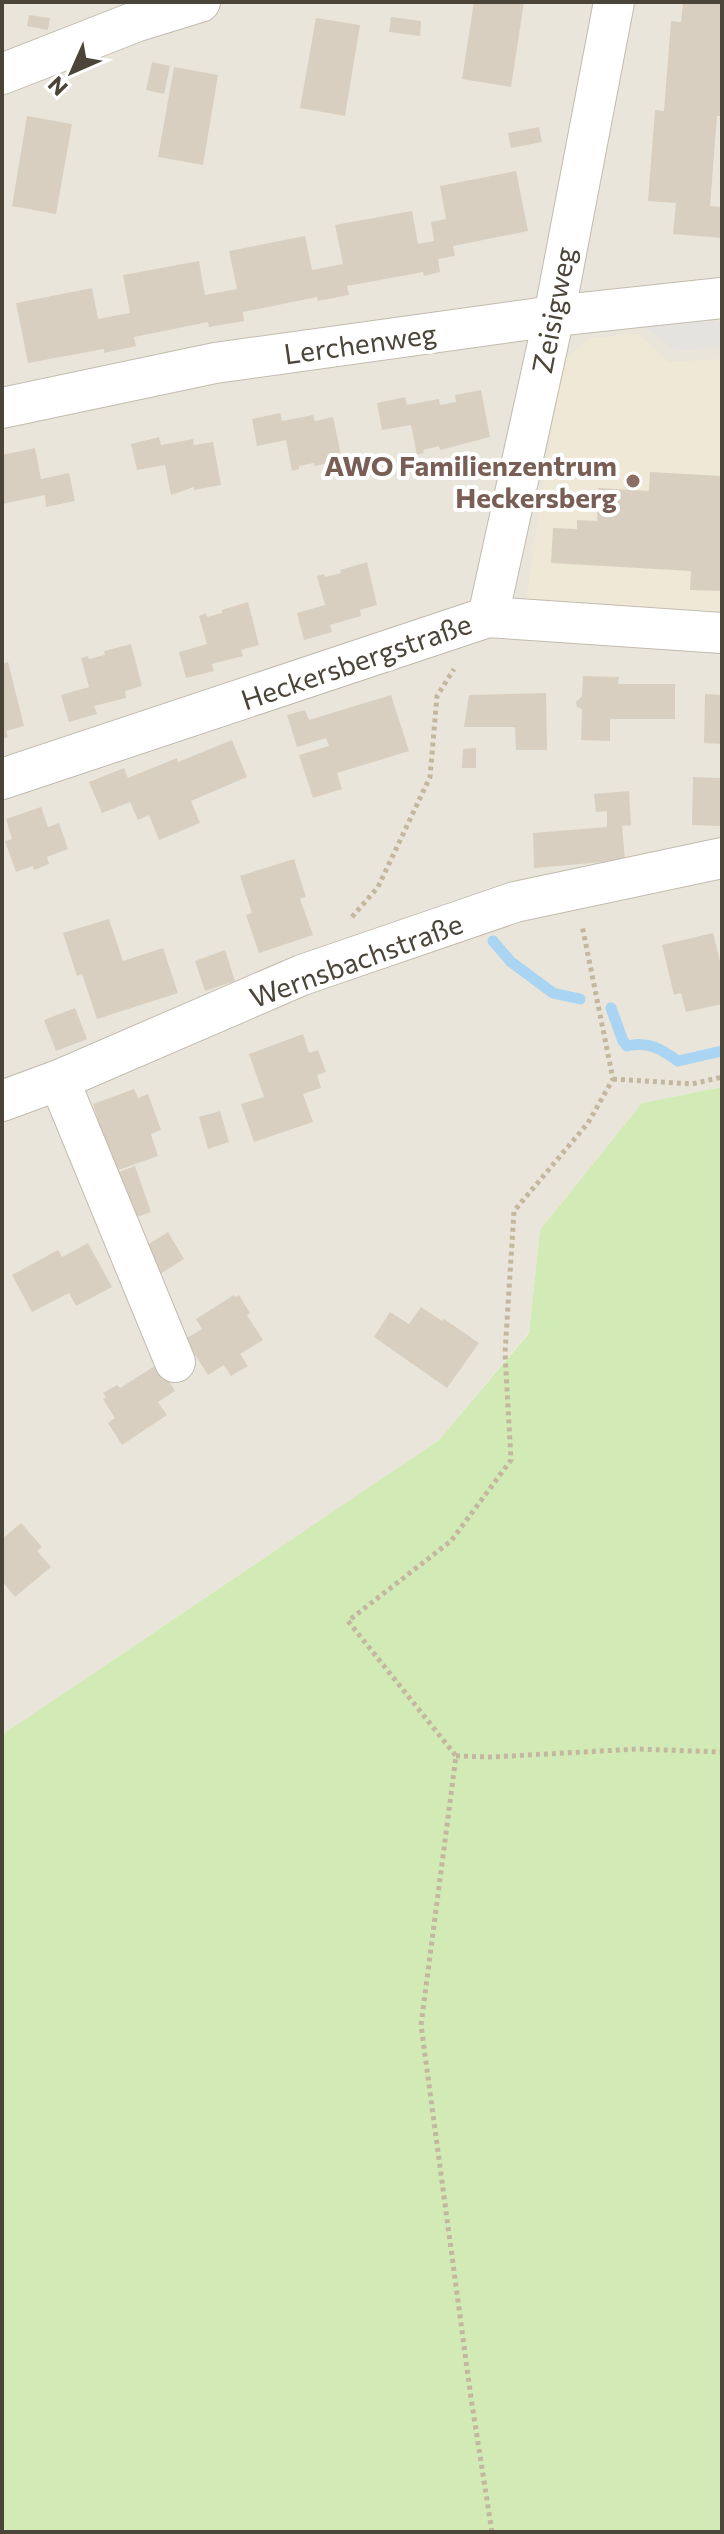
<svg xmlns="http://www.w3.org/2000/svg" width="724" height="2534" font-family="Commissioner,sans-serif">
  <rect width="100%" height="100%" fill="#f6f3ec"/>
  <!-- residential -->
  <path fill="#eae5da" d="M2,2H722V1087L642,1103L540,1230L529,1332L439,1440L2,1735Z"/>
  <!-- education -->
  <path fill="#efe8d6" d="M639,334L668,362L722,359V619L526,600L562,362L590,338Z"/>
  <!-- green -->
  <path fill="#d2eab5" d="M722,1087V2532H2V1735L439,1440L529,1333L540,1230L642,1103Z"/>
  <!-- parking -->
  <path fill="#e5e3e0" d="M722,320V347L676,351L646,327Z"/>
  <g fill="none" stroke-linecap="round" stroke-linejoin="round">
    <!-- stream -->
    <path stroke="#a9d4f2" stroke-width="11" d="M493,941L511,962L553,993L580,999
      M611,1008L623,1041L627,1046C649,1041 661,1049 678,1061L722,1051"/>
  </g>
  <!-- building -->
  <path fill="#d8cfc1" d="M474,2H524L511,87L462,79Z
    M683,2H722V116H717L710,206L722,207V238L673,234L676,203L648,201L655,110L664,111L671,21L681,22Z
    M29,15L50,18L48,30L27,26Z
    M391,17L421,21L420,36L389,32Z
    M316,18L360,25L345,116L300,108Z
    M152,62L170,66L164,94L146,90Z
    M174,67L218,75L203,165L158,157Z
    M27,116L72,124L56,214L12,206Z
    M539,127L542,142L511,148L508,133Z
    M516,171L528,231L453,246L455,256L438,259L440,272L424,276L423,272L347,286L349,295L318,301L317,297L243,312L244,321L209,327L208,322L134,337L136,346L104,353V349L28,363L16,303L92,288L98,319L130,313L123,275L199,261L205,295L237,289L229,251L305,236L312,270L343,264L335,225L412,211L418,244L434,241L431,222L446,219L440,186Z
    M481,390L490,437L440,450L439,446L423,450L424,453L417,455L411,425L382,430L377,403L405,397L407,405L439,399L440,405L456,402L455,395Z
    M280,413L282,421L313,415L315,421L333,417L342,460L315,466L314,463L299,466V469L292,471L286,440L257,446L252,419Z
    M159,437L161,445L193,439L194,445L213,442L221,485L194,490V487L171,495L165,465L137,470L131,444Z
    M35,448L41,479L69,473L75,501L46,507L45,495L2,504V455Z
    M650,472L722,476V591L690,590L691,571L551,563L553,528L577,529V520L597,521L598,488L649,491Z
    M367,562L377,605L360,610L361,616L330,625L332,632L304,640L297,613L325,605L317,576L324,574L325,577L341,573L340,570Z
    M248,602L259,645L241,650L243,656L212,664L214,671L186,678L179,652L207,644L199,616L206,613L207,617L222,613V610Z
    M131,644L142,686L125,691L126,698L94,706L97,714L69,722L61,695L89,687L81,658L88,656L89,659L105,655L104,651Z
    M8,662L24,726L6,731L8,737L2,739V664Z
    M583,676L619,677L618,684H675V719H610V741L581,740L582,709L577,707L576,702L582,696Z
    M546,693L547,750H516L515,727H464L469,695Z
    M705,694L722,695V744L704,743Z
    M391,695L409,751L337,773L342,789L313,798L299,755L329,746L326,738L297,747L287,715L305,710L309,720Z
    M232,740L247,777L191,801L200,823L159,840L149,815L138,820L130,802L102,813L89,782L124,768L128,778L177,758L178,762Z
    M476,748V768H462L463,749Z
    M693,777L722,778V826L692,825Z
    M629,791L631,825L622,826L625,860L534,868L533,833L607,827V811L596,812L594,794Z
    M41,807L48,827L59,823L68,849L47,857L49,864L34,870L33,866L16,872L5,841L12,839L6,819Z
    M294,859L306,897L300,899L313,935L259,953L246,915L252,913L240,876Z
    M109,919L123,961L163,948L178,993L97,1019L82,974L77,976L63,933Z
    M713,933L722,969V1004L686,1012L681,993L674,995L662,945Z
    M225,950L235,981L205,991L195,961Z
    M75,1008L87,1039L56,1051L44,1020Z
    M303,1034L309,1053L318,1050L326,1072L317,1075L321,1088L303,1094L313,1122L254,1142L241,1104L264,1097L249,1054Z
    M134,1089L138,1098L148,1094L161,1130L151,1134L158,1156L110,1173L105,1139L96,1142L90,1125L99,1122L93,1104Z
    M220,1111L229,1142L208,1149L199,1117Z
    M135,1166L151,1212L123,1222L106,1177Z
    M168,1232L184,1259L157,1276L141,1249Z
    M88,1243L112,1287L76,1306L69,1293L32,1312L12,1275L58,1250L62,1257Z
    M234,1295L236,1297L239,1295L250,1313L247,1315L263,1340L240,1354L248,1366L231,1376L224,1365L208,1375L185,1339L202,1329L196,1319Z
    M421,1307L442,1321L444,1319L479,1343L447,1388L374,1337L390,1312L409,1324Z
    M158,1364L175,1391L158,1402L167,1415L122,1445L108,1423L115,1418L103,1399L106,1397L103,1393L117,1385L120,1388Z
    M21,1523L42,1547L37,1551L51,1567L15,1597L2,1581V1539Z"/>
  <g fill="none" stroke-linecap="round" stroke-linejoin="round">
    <defs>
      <path id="minor" d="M2,74L135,22L200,2
        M2,408L215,363L554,316L722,298
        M488,617L554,316L614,2
        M2,779L488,617L722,633
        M59,1080L175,1362
        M2,1101L59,1080L302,975L515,902L722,858"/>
    </defs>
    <!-- minor casing -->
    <use href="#minor" stroke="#c2bbae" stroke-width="42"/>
    <!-- path -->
    <path stroke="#c4b79f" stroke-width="5" stroke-dasharray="4 4" stroke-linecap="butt" d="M352,917L378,887L430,777L437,696L454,669
      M613,1079L692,1084L722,1077
      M456,1756L492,1757L637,1749L722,1752
      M492,2532L471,2398L421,2025L456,1756L348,1621L451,1541L511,1460L505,1353L514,1211L588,1123L613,1079L582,925"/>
    <!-- minor -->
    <use href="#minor" stroke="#fff" stroke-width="40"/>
  </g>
  <!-- markers -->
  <circle fill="#8d6e63" stroke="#fff" stroke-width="3" cx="633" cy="481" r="8"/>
  <g text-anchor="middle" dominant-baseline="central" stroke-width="8" stroke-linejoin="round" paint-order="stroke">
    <!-- street labels -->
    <g font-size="28" fill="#4b4439" stroke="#fff">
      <text transform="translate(553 310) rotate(-79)">Zeisigweg</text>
      <text transform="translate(360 343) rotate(-8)">Lerchenweg</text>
      <text transform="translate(356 661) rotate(-19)">Heckersbergstraße</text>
      <text transform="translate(356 960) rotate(-20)">Wernsbachstraße</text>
    </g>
    <!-- education labels -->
    <g font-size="28" font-weight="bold" fill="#785e54" stroke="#fff" text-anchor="end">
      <text x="617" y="465">AWO Familienzentrum<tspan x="617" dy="32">Heckersberg</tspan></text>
    </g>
  </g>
  <!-- border -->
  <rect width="724" height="2534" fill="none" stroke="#4b4439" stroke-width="8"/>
  <!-- north arrow -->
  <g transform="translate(72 72) rotate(225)" stroke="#ffffff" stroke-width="6" paint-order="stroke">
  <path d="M0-6L14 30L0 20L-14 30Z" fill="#4b4439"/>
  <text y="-12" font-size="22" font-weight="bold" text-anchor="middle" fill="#4b4439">N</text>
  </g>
</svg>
